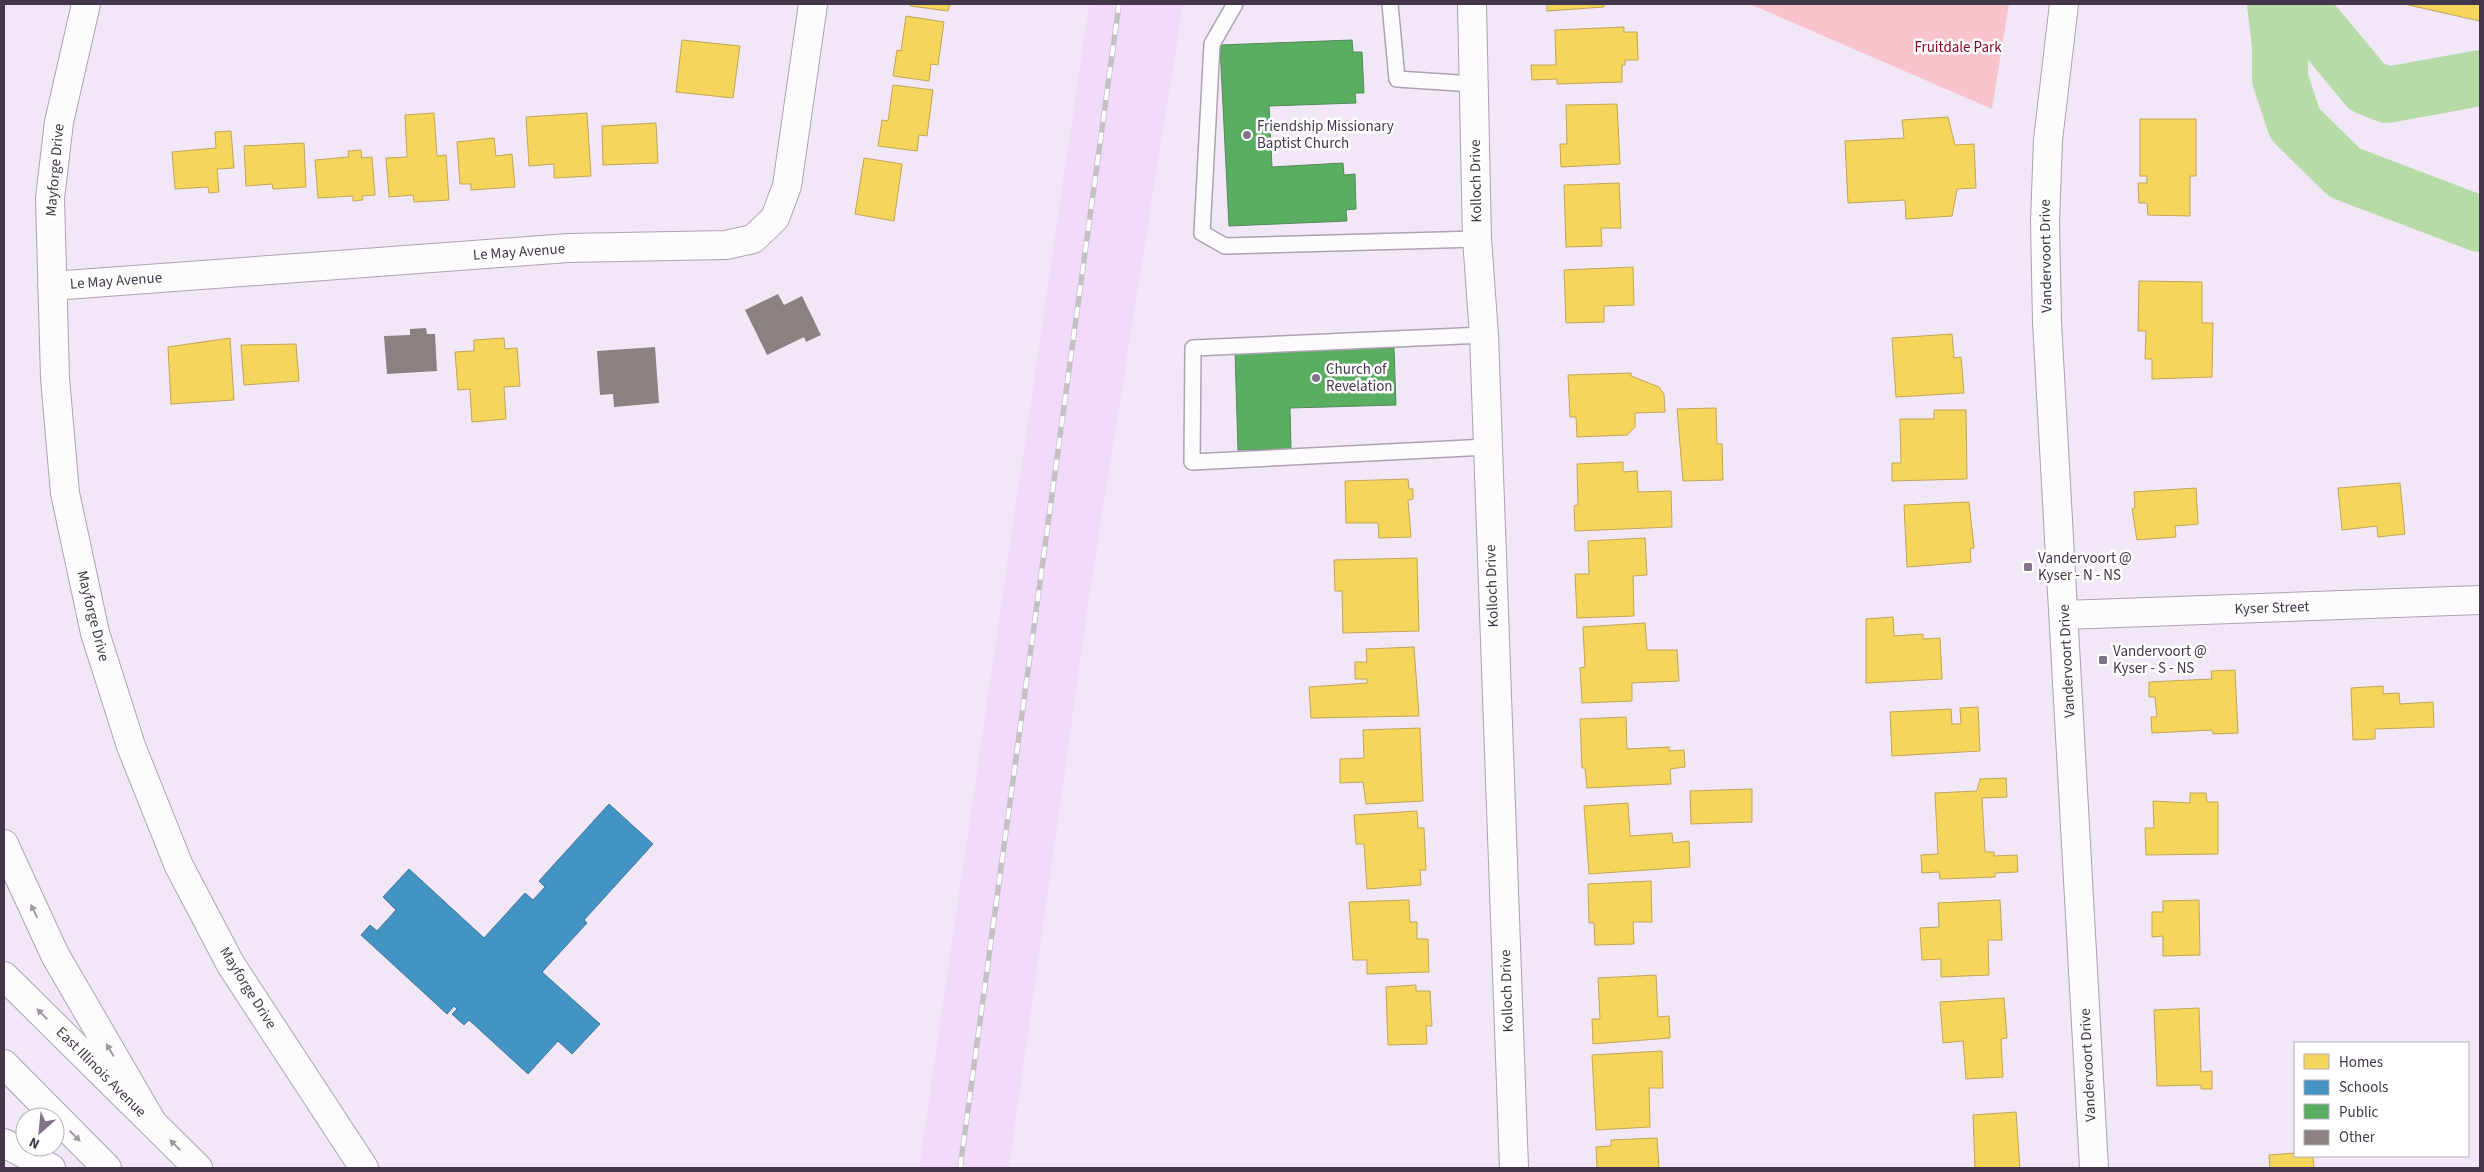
<svg xmlns="http://www.w3.org/2000/svg" width="2484" height="1172" font-family="'Source Sans 3',sans-serif">
  <rect width="100%" height="100%" fill="#f2e7f7"/>
  <!-- built -->
  <path fill="#f1dafa" d="M1089,4H1183L1092,578L1009,1168H919Z"/>
  <!-- green -->
  <path fill="#f9c3cd" d="M1750,4H2009L1992,109Z"/>
  <!-- homes -->
  <path fill="#f6d55c" stroke="#c1a557" d="M911,4H950L948,11L910,6Z
    M1547,4H1604V7L1547,11Z
    M2404,4H2480V21Z
    M906,16L944,22L938,65L931,64L929,81L893,76L897,50L901,51Z
    M1624,27V32H1637L1638,60H1625V65H1622V82L1557,84V79L1532,80L1531,65H1556L1555,30Z
    M682,40L740,46L733,98L676,92Z
    M893,85L933,90L927,136L919,135L917,151L878,146L882,120L888,121Z
    M1617,104L1620,164L1561,167L1560,144H1567L1566,105Z
    M434,113L437,156L446,155L449,200L414,202L413,195L389,197L386,158L407,157L405,115Z
    M587,113L591,176L554,178V164L529,166L526,117Z
    M1948,117L1955,145L1974,144L1976,188L1957,189L1952,216L1906,219L1905,200L1848,203L1845,141L1904,138L1902,120Z
    M2140,119H2196V176H2190V216L2148,215L2147,203H2139L2138,183H2147V176H2140Z
    M656,123L658,163L603,165L602,126Z
    M231,131L234,168L217,169L219,192L209,193L208,187L175,189L172,152L216,148L215,132Z
    M494,138L496,156L512,154L515,187L471,190V184H460L457,142Z
    M304,143L306,187L273,189L272,184L246,186L244,146Z
    M361,150L362,158L372,157L375,195L362,196L363,200L353,201V196L318,198L315,160L349,157L348,151Z
    M864,158L902,164L894,221L855,214Z
    M1619,183L1621,228H1601L1602,246L1566,247L1564,185Z
    M1633,267L1634,305L1604,306V322L1566,323L1564,270Z
    M2139,281L2202,282V323H2213L2212,377L2152,379V359H2145L2146,331H2138Z
    M1952,334L1954,358L1961,357L1964,393L1896,397L1892,338Z
    M230,338L234,400L171,404L168,347Z
    M504,338L505,349L517,348L520,386L504,387L506,419L472,422L470,389L458,390L455,352L474,351V340Z
    M296,344L299,381L244,385L241,345Z
    M1631,373V376L1659,387L1664,394L1665,412L1635,413V427L1627,435L1577,437L1576,417H1570L1568,375Z
    M1716,408L1717,444H1722L1723,480L1683,481L1677,409Z
    M1934,410H1966L1967,479L1892,481V463H1901L1900,419H1934Z
    M1623,462V472L1637,471L1638,492L1671,491L1672,527L1575,531L1574,506L1578,505L1577,464Z
    M1408,479L1409,489H1413V499L1408,500L1411,537L1379,538L1378,523H1346L1345,481Z
    M2400,483L2405,534L2378,537L2377,526L2342,530L2338,488Z
    M2196,488L2198,524L2175,526L2176,537L2137,540L2132,509L2135,508L2134,492Z
    M1969,502L1974,548L1970,549L1971,562L1907,567L1904,505Z
    M1645,538L1647,575L1633,576L1634,616L1577,618L1575,574H1589L1588,541Z
    M1417,558L1419,631L1343,633L1342,591H1335L1334,560Z
    M1893,617L1894,636L1923,634V639L1940,638L1942,679L1866,683V619Z
    M1645,623L1647,650H1677L1679,681L1632,683V701L1582,703L1580,668L1585,667L1583,627Z
    M1414,647L1419,716L1311,718L1309,687L1367,683V679H1355V662H1367L1366,649Z
    M2235,670L2238,733L2213,734L2212,730L2152,733L2151,717H2157L2155,697H2149V682L2212,679L2211,671Z
    M2383,686V694L2399,693L2400,704L2433,702L2434,727L2375,729V739L2353,740L2351,688Z
    M1978,707L1980,751L1892,756L1890,712L1951,709L1952,724H1961L1960,708Z
    M1626,717L1627,749L1669,747V751L1684,750L1685,767L1670,769L1671,784L1587,788L1585,768H1582L1580,719Z
    M1420,728L1423,801L1366,804L1363,782L1340,783V759L1364,758L1363,730Z
    M2006,778L2007,797L1982,798L1985,852H1994V856L2017,855L2018,872L1995,873V877L1940,879L1939,872L1922,873L1921,855L1938,854L1935,793L1977,791L1980,779Z
    M1752,789V822L1691,824L1690,791Z
    M2190,793H2206L2207,802H2218V854L2146,855L2145,828H2154L2153,801L2190,803Z
    M1628,803L1630,836L1672,833L1673,843L1689,841L1690,867L1589,874L1584,806Z
    M1417,811L1418,828H1424L1426,870H1420L1421,885L1367,889L1364,844H1356L1354,815Z
    M1651,881L1652,922H1633L1634,944L1595,945L1594,923H1589L1588,884Z
    M1409,900L1410,922H1417V939H1428L1429,972L1367,974V960H1353L1349,902Z
    M2000,900L2002,940H1988L1989,975L1941,977V959L1922,960L1920,928L1939,927L1938,903Z
    M2199,900L2200,955L2163,956V936L2152,937V912H2163V901Z
    M1656,975L1658,1017L1669,1016L1670,1038L1593,1044L1592,1019H1600L1598,978Z
    M1416,985V991H1430L1432,1026H1426L1427,1044L1388,1045L1386,987Z
    M2004,998L2007,1038L2001,1039L2003,1077L1966,1079L1963,1041L1943,1043L1940,1002Z
    M2199,1008L2201,1072L2212,1071V1089H2201V1085L2157,1086L2154,1010Z
    M1662,1051L1663,1088H1649L1650,1127L1596,1130L1592,1055Z
    M2016,1112L2020,1168H1975L1973,1115Z
    M1657,1138L1659,1168H1597L1596,1147L1611,1146V1140Z
    M2295,1153V1156H2313L2314,1168H2270L2269,1155Z"/>
  <!-- schools -->
  <path fill="#4393c3" stroke="#43779f" d="M609,804L653,844L584,920L587,923L542,972L600,1024L572,1054L558,1041L528,1074L469,1020L464,1025L452,1014L457,1009L454,1006L447,1014L361,935L370,925L377,931L396,910L383,897L409,869L484,938L525,893L533,900L545,887L539,881Z"/>
  <!-- public -->
  <path fill="#5aae61" stroke="#538a5a" d="M1352,40L1353,52H1362L1364,93H1355L1356,103L1269,106L1272,167L1343,163L1344,175L1355,174L1356,209L1346,210L1347,221L1229,226L1220,45Z
    M1394,348L1396,405L1290,408L1291,449L1238,450L1235,351Z"/>
  <g fill="none" stroke-linecap="round" stroke-linejoin="round">
    <!-- river -->
    <path stroke="#b6dba6" stroke-width="56" d="M2275,4L2280,46V79L2295,124L2345,173L2480,224
      M2298,4L2367,87L2387,95L2480,78"/>
  </g>
  <!-- building -->
  <path fill="#8b8181" d="M778,294L784,305L802,296L821,335L806,342L804,337L767,355L745,310Z
    M426,328L427,334H435L437,371L387,374L384,336L410,335V329Z
    M655,347L659,403L614,407L613,394L600,395L597,351Z"/>
  <g fill="none" stroke-linecap="round" stroke-linejoin="round">
    <defs>
      <path id="lane" d="M1235,4L1212,44L1202,233L1225,246L1477,239
        M1390,4L1397,79L1474,84
        M1484,335L1193,348L1192,462L1487,447"/>
      <path id="street" d="M86,4L59,122L50,198L55,378L65,493L95,633L131,746L179,866L231,965L364,1168
        M1472,4L1477,239L1484,335L1514,1168
        M2064,4L2048,140L2045,222L2047,322L2094,1168
        M52,286L568,248L726,245L753,239L775,218L787,186L813,4
        M2064,615L2480,600"/>
      <path id="secondary" d="M4,976L198,1168
        M4,1064L107,1168"/>
      <path id="highway" d="M4,844L55,955L152,1122
        M4,1143L51,1168"/>
    </defs>
    <!-- lane casing -->
    <use href="#lane" stroke="#aea2b2" stroke-width="18"/>
    <!-- street casing -->
    <use href="#street" stroke="#aea2b2" stroke-width="30"/>
    <!-- secondary casing -->
    <use href="#secondary" stroke="#aea2b2" stroke-width="30"/>
    <!-- highway casing -->
    <use href="#highway" stroke="#aea2b2" stroke-width="30"/>
    <!-- lane -->
    <use href="#lane" stroke="#fdfbfe" stroke-width="15"/>
    <!-- street -->
    <use href="#street" stroke="#fdfbfe" stroke-width="28"/>
    <!-- secondary -->
    <use href="#secondary" stroke="#fdfbfe" stroke-width="28"/>
    <!-- highway -->
    <use href="#highway" stroke="#fdfbfe" stroke-width="28"/>
    <defs>
      <path id="rail" d="M960,1168L1119,4"/>
    </defs>
    <!-- rail casing -->
    <use href="#rail" stroke="#c4c1c6" stroke-width="5.5"/>
    <!-- rail -->
    <use href="#rail" stroke="#fff" stroke-width="4" stroke-dasharray="11" stroke-linecap="butt"/>
  </g>
  <!-- one-way arrows -->
  <defs><path id="oneway-solid" d="M-6-.8H1V-3.2L6.5 0L1 3.2V.8H-6Z" transform="scale(1.25)"/></defs>
  <g fill="#a098a4">
    <use href="#oneway-solid" transform="translate(34 911) rotate(-115)"/>
    <use href="#oneway-solid" transform="translate(42 1014) rotate(-135)"/>
    <use href="#oneway-solid" transform="translate(110 1050) rotate(-120)"/>
    <use href="#oneway-solid" transform="translate(75 1136) rotate(45)"/>
    <use href="#oneway-solid" transform="translate(175 1145) rotate(-135)"/>
  </g>
  <!-- markers -->
  <g fill="#817487" stroke="#fff" stroke-width="2">
    <circle cx="1247" cy="135" r="5"/>
    <circle cx="1316" cy="378" r="5"/>
    <rect x="2023" y="562" width="10" height="10" rx="2.5"/>
    <rect x="2098" y="655" width="10" height="10" rx="2.5"/>
  </g>
  <g text-anchor="middle" dominant-baseline="central" stroke-width="5" stroke-linejoin="round" paint-order="stroke">
    <!-- park labels -->
    <g font-size="15" fill="#880629" stroke="#fff">
      <text x="1958" y="47">Fruitdale Park</text>
    </g>
    <!-- poi labels -->
    <g font-size="15" fill="#44364a" stroke="#fff" text-anchor="start">
      <text x="1257" y="126">Friendship Missionary<tspan x="1257" dy="17">Baptist Church</tspan></text>
      <text x="1326" y="369">Church of<tspan x="1326" dy="17">Revelation</tspan></text>
      <text x="2038" y="558">Vandervoort @<tspan x="2038" dy="17">Kyser - N - NS</tspan></text>
      <text x="2113" y="651">Vandervoort @<tspan x="2113" dy="17">Kyser - S - NS</tspan></text>
    </g>
    <!-- street labels -->
    <g font-size="15" fill="#44364a" stroke="#fff">
      <text transform="translate(55 170) rotate(-85)">Mayforge Drive</text>
      <text transform="translate(1476 181) rotate(-91)">Kolloch Drive</text>
      <text transform="translate(519 252) rotate(-4)">Le May Avenue</text>
      <text transform="translate(2046 256) rotate(-91)">Vandervoort Drive</text>
      <text transform="translate(116 281) rotate(-4)">Le May Avenue</text>
      <text transform="translate(1492 586) rotate(-92)">Kolloch Drive</text>
      <text transform="translate(2272 608) rotate(-2)">Kyser Street</text>
      <text transform="translate(93 616) rotate(76)">Mayforge Drive</text>
      <text transform="translate(2067 661) rotate(-93)">Vandervoort Drive</text>
      <text transform="translate(248 988) rotate(58)">Mayforge Drive</text>
      <text transform="translate(1507 991) rotate(-92)">Kolloch Drive</text>
      <text transform="translate(2088 1065) rotate(-93)">Vandervoort Drive</text>
      <text transform="translate(101 1072) rotate(45)">East Illinois Avenue</text>
    </g>
  </g>
  <!-- border -->
  <rect width="2484" height="1172" fill="none" stroke="#44364a" stroke-width="10"/>
  <!-- legend -->
  <rect x="2294" y="1042" width="175" height="115" fill="#ffffff" stroke="#b4afb7"/>
  <rect x="2304" y="1054" width="25" height="15" fill="#f6d55c" stroke="#b4afb7"/>
  <text x="2339" y="1067" font-size="15" fill="#44364a">Homes</text>
  <rect x="2304" y="1080" width="25" height="15" fill="#4393c3" stroke="#b4afb7"/>
  <text x="2339" y="1092" font-size="15" fill="#44364a">Schools</text>
  <rect x="2304" y="1104" width="25" height="15" fill="#5aae61" stroke="#b4afb7"/>
  <text x="2339" y="1117" font-size="15" fill="#44364a">Public</text>
  <rect x="2304" y="1130" width="25" height="15" fill="#8b8181" stroke="#b4afb7"/>
  <text x="2339" y="1142" font-size="15" fill="#44364a">Other</text>
  <!-- north arrow -->
  <g transform="translate(40 1132) rotate(207)"><circle r="24" fill="#ffffff" stroke="#b4afb7"/>
  <path d="M0-4L9 19L0 12L-9 19Z" fill="#817487"/>
  <text y="-8" font-size="14" font-weight="bold" text-anchor="middle" fill="#44364a">N</text>
  </g>
</svg>
